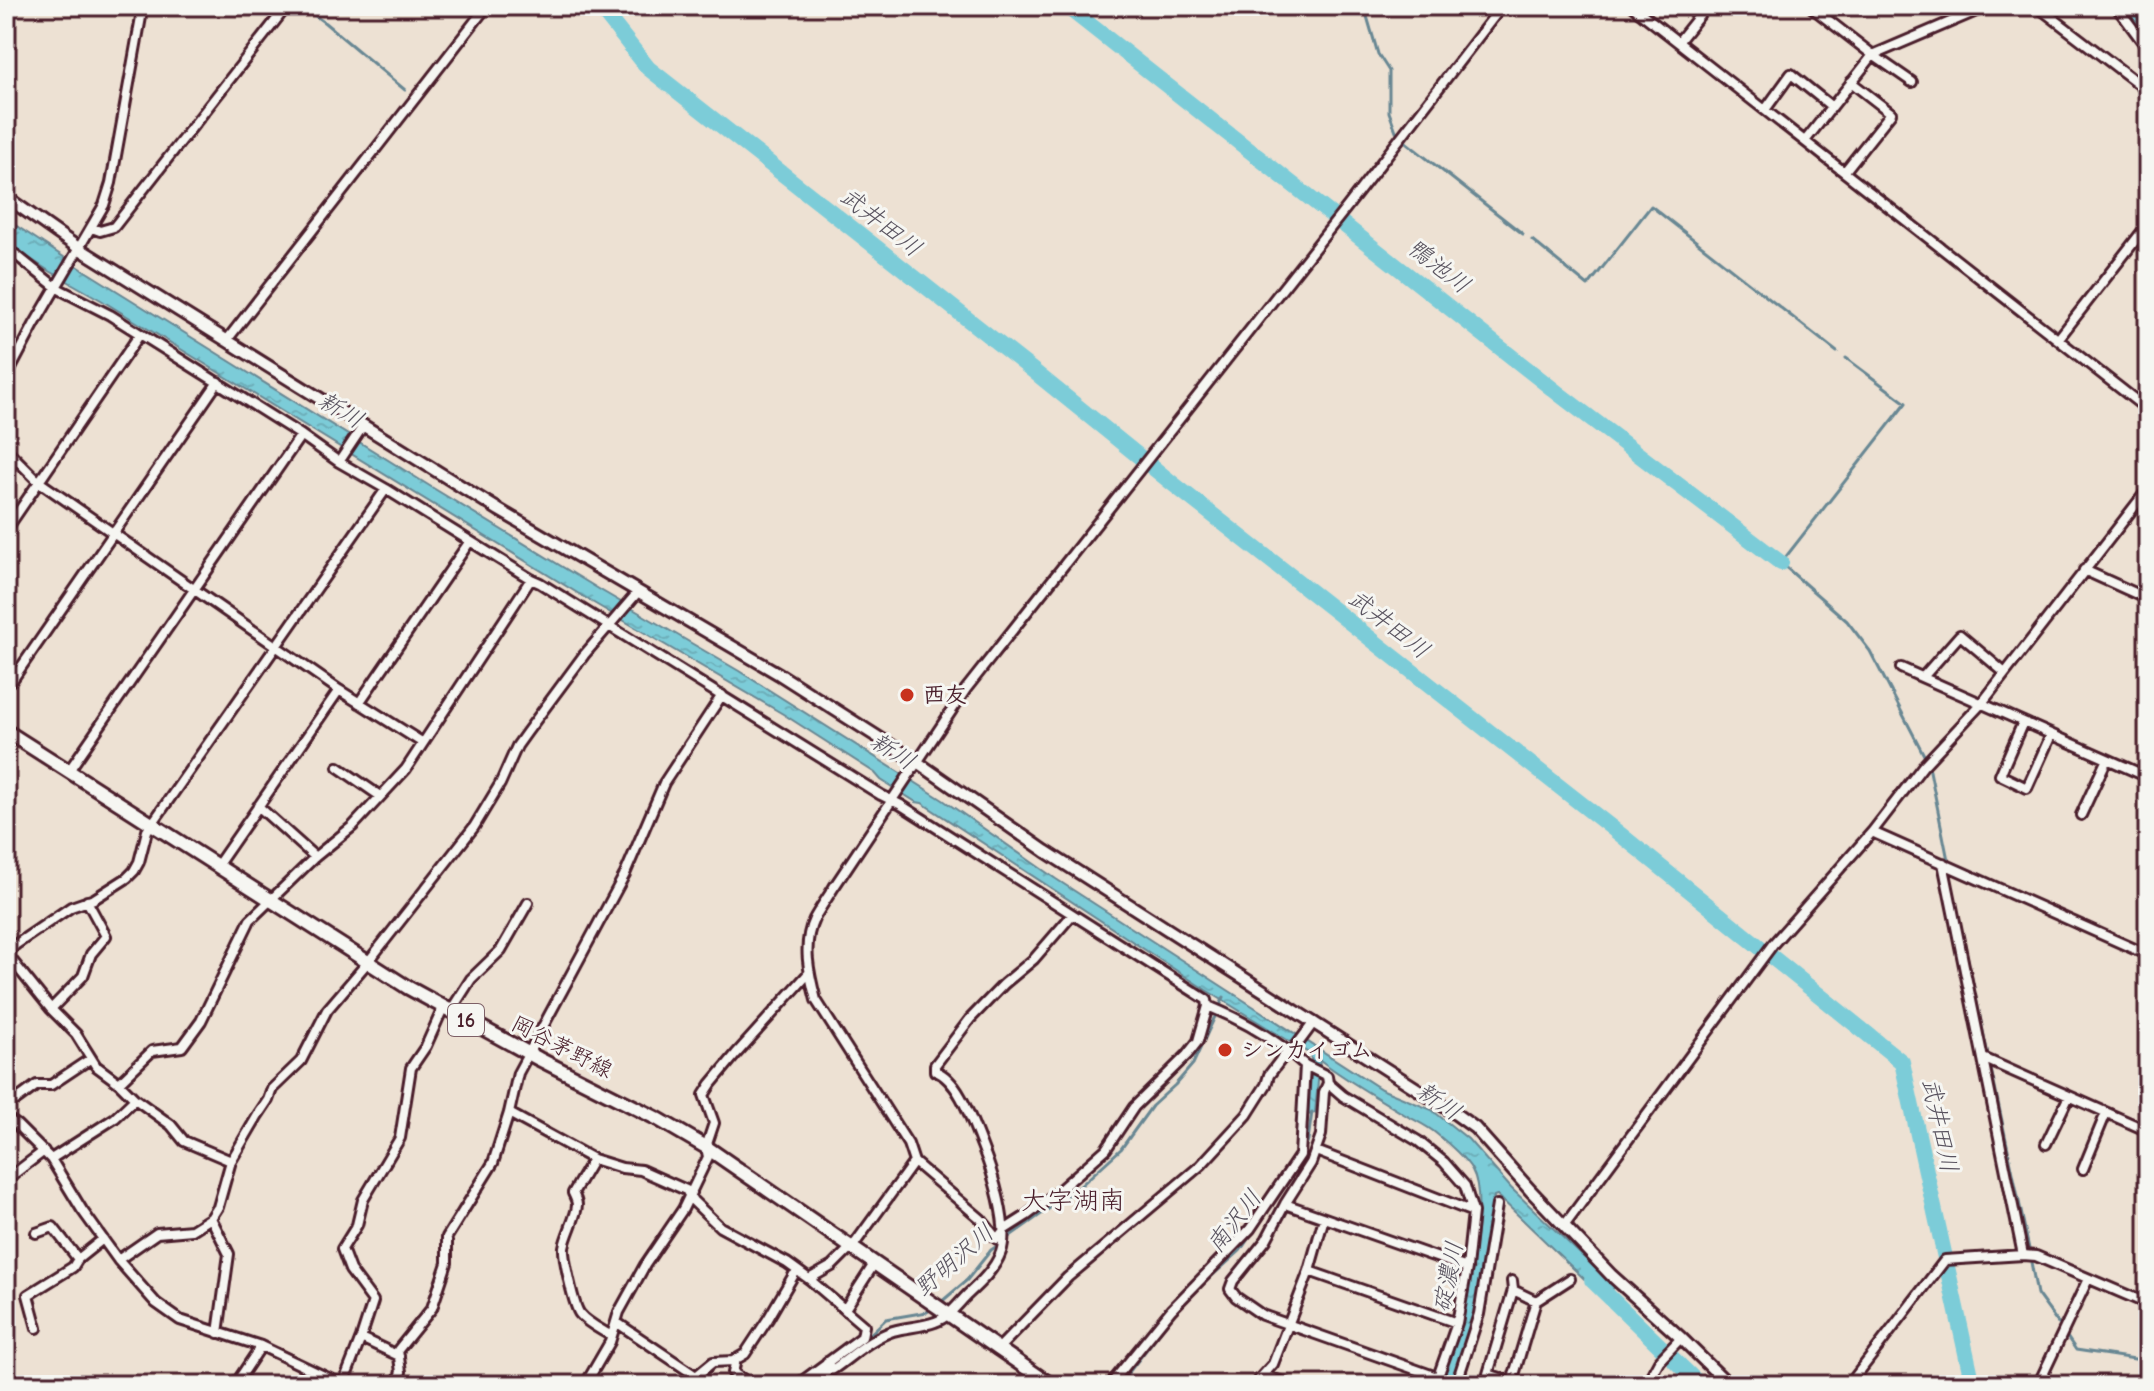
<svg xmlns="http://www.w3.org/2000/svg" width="2154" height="1391" font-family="'Comic Neue','Klee One',sans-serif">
  <defs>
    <pattern id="water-ripples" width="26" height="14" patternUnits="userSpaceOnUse" patternTransform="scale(2)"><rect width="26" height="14" fill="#7cccd8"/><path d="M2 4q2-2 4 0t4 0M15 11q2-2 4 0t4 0" fill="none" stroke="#6dafba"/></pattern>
  </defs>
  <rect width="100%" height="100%" fill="#ede1d3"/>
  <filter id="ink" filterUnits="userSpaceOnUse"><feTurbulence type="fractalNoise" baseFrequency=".0125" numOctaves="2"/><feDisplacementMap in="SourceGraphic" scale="16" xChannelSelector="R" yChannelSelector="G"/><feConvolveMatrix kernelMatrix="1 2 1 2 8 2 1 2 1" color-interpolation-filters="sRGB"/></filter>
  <g filter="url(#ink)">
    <!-- water -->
    <path fill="url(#water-ripples)" stroke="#688793" stroke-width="2" d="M6,219L82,269L433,488L602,591L739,671L943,800L1056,879L1381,1089L1432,1110L1468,1139L1511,1188L1615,1287L1603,1297L1497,1195L1494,1196L1486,1250L1470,1330L1453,1385H1442C1454,1341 1494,1209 1472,1170C1467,1160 1448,1143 1438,1135C1429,1127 1418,1122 1407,1116C1378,1098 1347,1081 1320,1060L1315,1113L1308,1115L1312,1063L1310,1054L1206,990L922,803L916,802L881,780L875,773L783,714L592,602L101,300L46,269L6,243Z"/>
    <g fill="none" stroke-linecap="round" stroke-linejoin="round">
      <!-- stream -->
      <path stroke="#688793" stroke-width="3" d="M302,6L325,23L405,90
        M1364,6L1378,54L1389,71V112L1396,131L1407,143L1523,234
        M1532,240L1588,286L1651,206L1837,352
        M1846,358L1906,403L1781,563L1847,621L1870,651L1925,757
        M1929,766L1948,860
        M1950,874L1988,1055
        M1991,1069L2029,1249
        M1006,1239L1078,1188L1121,1149L1152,1106L1175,1085L1193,1064L1224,997
        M2031,1262L2037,1294L2061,1327
        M1194,1292L1240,1251L1300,1163L1308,1140L1312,1112
        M940,1303L967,1280L991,1250L1000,1244
        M2065,1334L2076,1350L2148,1361
        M864,1340L886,1319L927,1312L934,1307
        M1119,1385L1180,1306"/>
      <!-- river -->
      <path stroke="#7cccd8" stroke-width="16" d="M599,6L648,68L1031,369L1172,483L1621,835L1902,1062L1973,1385
        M1066,6L1559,394L1781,563
        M2131,6L2148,32
        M1592,1280L1700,1385"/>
      <defs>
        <path id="minor" d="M1632,6L2148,410
          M1810,6L1873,55L1912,82
          M2037,6L2148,91
          M2116,6L2148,49
          M1679,41L1707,6
          M1765,110L1791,74L1832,107
          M1805,141L1873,55L1988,6
          M1845,171L1891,113L1851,82
          M92,228L100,231L114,227L287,6
          M6,250L16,255L57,288L110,315L301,435L339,462L386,489L531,579L540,583L881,795L901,805L1207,1000L1208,1006C1242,1020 1277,1040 1305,1065L1300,1155L1250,1229L1171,1310L1110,1385
          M2059,338L2148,224
          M227,340L487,6
          M6,378L34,325L104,205L111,183L143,6
          M6,449L38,481L339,690L423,743
          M339,462L363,426
          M6,530L140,334
          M2084,570L2148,599
          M1901,668L2148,777
          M1923,677L1960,635L2005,673
          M6,684L13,679L218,382
          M359,703L470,541
          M2023,722L2000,775L2027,788L2051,735
          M338,767L380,796
          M68,772L301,435
          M258,806L315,857
          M2081,815L2107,759
          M1872,832L2148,955
          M1943,863L2023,1255
          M217,866L339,690
          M6,953L51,1009L76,1034L96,1066L119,1083L135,1099L171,1125L184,1141L231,1161
          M6,956L15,945L71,907L94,899L127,878L134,871L139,862L147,831L386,489
          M1208,1006L1198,1041L1187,1055L1134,1107L1106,1149L1055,1194L1026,1216L1004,1230L997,1239L981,1219L914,1162L908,1144L816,1000C809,974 802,944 814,919C820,908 828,897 834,887L966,689L1347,207L1502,6
          M51,1009L83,976L91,954L106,936L87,901
          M450,1012L471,979L501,950L528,903
          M1983,1058L2148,1131
          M1305,1065L1327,1076L1328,1083
          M119,1083L152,1051L182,1047L201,1021L250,920L315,857L353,826L406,769L531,579
          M6,1104L18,1099L37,1085H51L90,1059
          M509,1113L593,1159L622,1168L641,1170L686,1190L693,1201L720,1227L787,1263L809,1279
          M6,1118L17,1125L51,1159L82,1210L118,1260L156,1303L180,1320L261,1346L343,1385
          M2046,1144L2069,1096
          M1316,1151L1473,1212
          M51,1159L115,1118L135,1099
          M593,1159L573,1193C575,1197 577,1201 577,1205C577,1215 566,1235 564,1247C563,1257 574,1307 580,1314C587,1323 602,1330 611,1336
          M2083,1169L2106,1113
          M6,1180L44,1151
          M1285,1204L1467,1268
          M211,1218L229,1254L218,1333
          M1564,1226L1773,944L1872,832L1923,766L1982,703L2148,489
          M36,1233L53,1227L78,1259L73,1267L28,1295L37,1328
          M78,1259L103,1239
          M118,1260L157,1233L192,1230L211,1218L218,1207L231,1161L258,1115L268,1100L272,1089L301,1061L327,1010L368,962L474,827L500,784L517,746L527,732L584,655L638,592
          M1309,1271L1457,1323
          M1512,1281L1513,1290L1536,1301
          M845,1309L874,1264
          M616,1322L696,1376L713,1362L733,1361L745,1354L768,1319L796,1271
          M361,1338L399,1356
          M997,1350L1068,1277L1201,1165L1247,1115L1266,1085L1269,1075L1285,1054L1294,1049L1314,1022
          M736,1359L733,1373L752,1385
          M827,1362L832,1370C851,1357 871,1338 893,1331C907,1327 922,1327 935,1322C948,1318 958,1304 967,1295C980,1283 995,1269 1001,1252C1010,1226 992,1171 982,1146C973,1124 959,1079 935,1071V1065L970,1019L1004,984L1034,959L1072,915
          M1263,1375L1291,1385
          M1512,1382L1488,1374L1513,1290
          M343,1384L361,1338L373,1301L350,1270L342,1249L357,1225L363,1200L400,1138L411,1068L426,1046L443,1008
          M235,1385L261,1346
          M396,1385L401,1372L398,1350L432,1308L447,1263V1237L493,1163L509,1113L518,1073L625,874L664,783L722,695
          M585,1385L610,1342L619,1312L645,1265L683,1209L708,1157L706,1147L714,1123L704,1095L711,1084L736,1054L809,973
          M687,1385L696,1376
          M797,1385L862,1337L864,1326L809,1279L832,1266L856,1242L914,1162
          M812,1385L831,1368
          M1254,1385L1273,1364L1309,1271L1324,1218
          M1435,1385L1457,1323L1467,1268L1473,1212L1465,1186L1444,1162L1418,1141L1343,1096L1328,1083L1324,1092L1321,1135L1311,1163L1285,1204L1266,1240L1233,1281L1230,1289L1236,1297L1262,1315L1437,1377
          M1456,1385L1479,1314L1497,1205
          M1511,1385L1536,1301L1570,1279
          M1646,1385L1659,1361L1681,1338
          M1849,1385L1945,1260L2023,1255L2036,1256L2148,1304
          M2038,1385L2088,1279"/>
        <path id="tertiary" d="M6,197L80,249L499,510L779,674L917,762L1045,851L1450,1110L1475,1128L1530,1190L1611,1275L1681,1338L1729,1385"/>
        <path id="primary" d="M6,731L407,987L539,1059L658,1119L706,1147L1051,1385"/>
      </defs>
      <!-- minor casing -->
      <use href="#minor" stroke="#4a1f2b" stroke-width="14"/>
      <!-- tertiary casing -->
      <use href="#tertiary" stroke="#4a1f2b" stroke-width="16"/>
      <!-- primary casing -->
      <use href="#primary" stroke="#4a1f2b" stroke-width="18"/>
      <!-- minor -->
      <use href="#minor" stroke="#f6f6f2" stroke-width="8"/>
      <!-- tertiary -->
      <use href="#tertiary" stroke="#f6f6f2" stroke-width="10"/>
      <!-- primary -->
      <use href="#primary" stroke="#f6f6f2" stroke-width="12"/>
    </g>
  </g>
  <!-- markers -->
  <g fill="#c8321e" stroke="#f6f6f2" stroke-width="3">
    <circle cx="907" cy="695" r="8"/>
    <circle cx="1225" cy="1050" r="8"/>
  </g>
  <g text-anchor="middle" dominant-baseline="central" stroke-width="6" stroke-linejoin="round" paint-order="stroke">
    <!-- shield labels -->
    <rect fill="#f6f6f2" stroke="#7e6067" stroke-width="2" x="448" y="1004" width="36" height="32" rx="6"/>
    <g font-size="20" font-weight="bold" fill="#4a1f2b">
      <text x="466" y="1020">16</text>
    </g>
    <!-- poi labels -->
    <g font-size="22" font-weight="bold" fill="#4a1f2b" stroke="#f6f6f2" text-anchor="start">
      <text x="923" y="695">西友</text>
      <text x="1241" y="1050">シンカイゴム</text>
    </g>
    <!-- street labels -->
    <g font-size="22" fill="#4a1f2b" stroke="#f6f6f2">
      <text transform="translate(562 1047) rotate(27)">岡谷茅野線</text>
    </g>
    <!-- water labels -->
    <g font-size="24" font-style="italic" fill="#59535f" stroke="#f6f6f2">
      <text transform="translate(881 222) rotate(38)">武井田川</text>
      <text transform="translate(1439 266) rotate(38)">鴨池川</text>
      <text transform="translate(341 410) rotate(31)">新川</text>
      <text transform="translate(1389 624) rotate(38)">武井田川</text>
      <text transform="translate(893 751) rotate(33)">新川</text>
      <text transform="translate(1439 1101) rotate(35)">新川</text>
      <text transform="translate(1940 1125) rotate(78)">武井田川</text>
      <text transform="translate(1234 1221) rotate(-52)">南沢川</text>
      <text transform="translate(954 1260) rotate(-41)">野明沢川</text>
      <text transform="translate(1448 1277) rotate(-79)">碇濃川</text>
    </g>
    <!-- quarter labels -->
    <g font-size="26" fill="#4a1f2b" stroke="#f6f6f2">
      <text x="1073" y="1201">大字湖南</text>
    </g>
  </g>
  <!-- margin -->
  <rect width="2154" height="1391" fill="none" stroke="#f6f6f2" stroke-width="32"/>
  <rect x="16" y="16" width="2122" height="1359" fill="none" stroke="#4a1f2b" stroke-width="3" filter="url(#ink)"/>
</svg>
